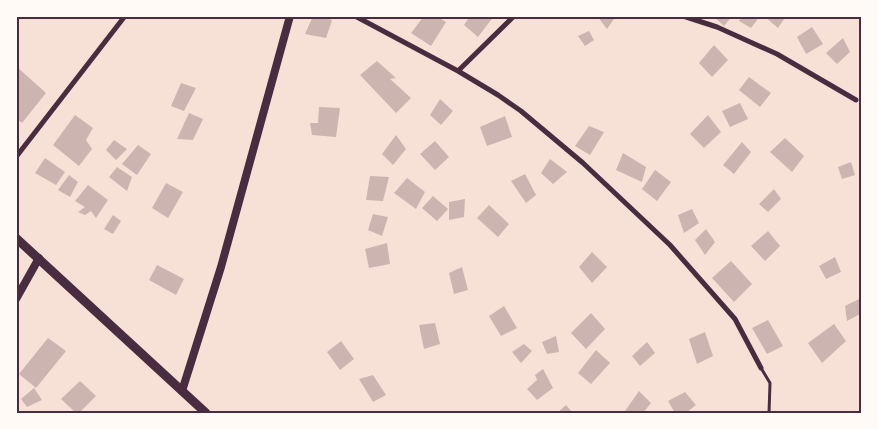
<svg xmlns="http://www.w3.org/2000/svg" width="878" height="429" font-family="'Exo 2',sans-serif">
  <rect width="100%" height="100%" fill="#f7e1d7"/>
  <!-- building -->
  <path fill="#ccb4b1" d="M313,16H320L332,20L326,38L305,34Z
    M424,16H436L446,22L431,46L411,33Z
    M470,16H494L478,37L464,25Z
    M599,16H616L607,29L598,17Z
    M713,16H732L724,26Z
    M742,16H760L751,28L739,21Z
    M764,16H786L778,28Z
    M812,27L823,44L806,54L797,37Z
    M589,31L594,40L585,46L578,36Z
    M843,38L850,52L837,64L826,53Z
    M714,45L728,60L712,77L699,63Z
    M377,61L396,78L390,79L411,98L396,113L360,75Z
    M16,66L46,93L22,123L16,118Z
    M749,77L771,93L760,107L739,90Z
    M181,83L196,88L184,111L171,106Z
    M440,99L453,111L441,125L430,115Z
    M740,103L748,119L730,127L722,111Z
    M319,107L340,108L336,137L312,135L310,123H318Z
    M189,113L203,119L193,140L177,139Z
    M75,115L93,128L86,140L92,149L79,166L53,145Z
    M708,115L721,132L704,148L690,134Z
    M505,116L512,137L487,146L480,127Z
    M589,126L604,132L590,155L575,146Z
    M396,135L406,149L393,165L382,154Z
    M785,138L804,156L792,172L770,152Z
    M114,140L127,149L116,160L106,150Z
    M435,141L449,157L435,170L420,154Z
    M742,142L751,152L734,174L723,165Z
    M138,145L151,154L137,175L122,164Z
    M623,153L646,167L642,182L616,170Z
    M45,158L65,172L56,185L35,173Z
    M550,159L567,172L553,184L541,173Z
    M851,162L855,175L842,179L838,167Z
    M117,167L132,177L127,191L109,177Z
    M655,170L671,182L657,201L642,189Z
    M525,174L536,195L526,203L511,181Z
    M69,175L78,182L70,197L58,190Z
    M370,176L389,177L383,201L366,200Z
    M407,178L425,192L416,209L394,193Z
    M166,183L183,192L168,218L152,208Z
    M88,185L108,200L96,218L91,211L85,215L78,212L85,207L75,201Z
    M774,189L781,199L768,212L759,204Z
    M433,196L448,209L437,221L422,208Z
    M465,199L464,217L449,220V202Z
    M489,205L509,224L498,237L477,218Z
    M692,209L699,223L684,233L678,215Z
    M373,214L388,217L382,236L368,230Z
    M113,215L121,221L113,234L104,229Z
    M706,229L715,242L705,255L695,240Z
    M768,231L780,246L765,261L751,246Z
    M387,243L390,264L369,268L365,249Z
    M592,252L607,267L592,283L579,267Z
    M835,257L841,272L826,279L819,266Z
    M731,261L752,284L734,302L712,278Z
    M157,265L184,279L176,295L149,280Z
    M462,267L468,290L454,294L449,273Z
    M859,299L862,313L847,321L845,306Z
    M504,306L517,328L501,336L489,316Z
    M591,313L605,329L586,349L571,333Z
    M768,320L783,346L767,354L752,328Z
    M435,323L440,344L424,349L419,325Z
    M834,324L846,341L822,363L808,343Z
    M705,332L713,356L697,364L689,339Z
    M556,336L559,352L547,354L542,342Z
    M48,338L66,351L36,388L19,374Z
    M341,341L354,359L340,370L327,352Z
    M647,342L655,353L640,366L632,356Z
    M524,344L532,351L521,363L512,352Z
    M596,350L610,363L591,384L578,373Z
    M543,369L553,388L537,400L527,389L537,380L535,375Z
    M373,375L386,395L373,402L359,379Z
    M80,381L96,396L79,413H76L61,399Z
    M34,388L42,400L27,407L21,399Z
    M639,391L651,403L643,413H627L625,411Z
    M685,392L696,405L686,413H675L668,401Z
    M566,405L573,413H557Z"/>
  <g fill="none" stroke-linecap="round" stroke-linejoin="round">
    <!-- service -->
    <path stroke="#4a2c40" stroke-width="3" d="M761,368L770,383L769,413"/>
    <!-- minor -->
    <path stroke="#4a2c40" stroke-width="5" d="M355,16L458,71L498,95L521,111L583,163L670,245L735,319L761,368
      M683,16L717,27L777,54L856,100
      M458,71L514,16
      M16,157L125,16"/>
    <!-- tertiary -->
    <path stroke="#4a2c40" stroke-width="8" d="M16,299L39,258
      M182,391L221,267L290,16"/>
    <!-- primary -->
    <path stroke="#4a2c40" stroke-width="9" d="M16,238L206,413"/>
  </g>
  <!-- border -->
  <rect width="878" height="429" fill="none" stroke="#fffaf5" stroke-width="35"/>
  <rect x="18" y="18" width="842" height="394" fill="none" stroke="#4a2c40" stroke-width="2"/>
</svg>
